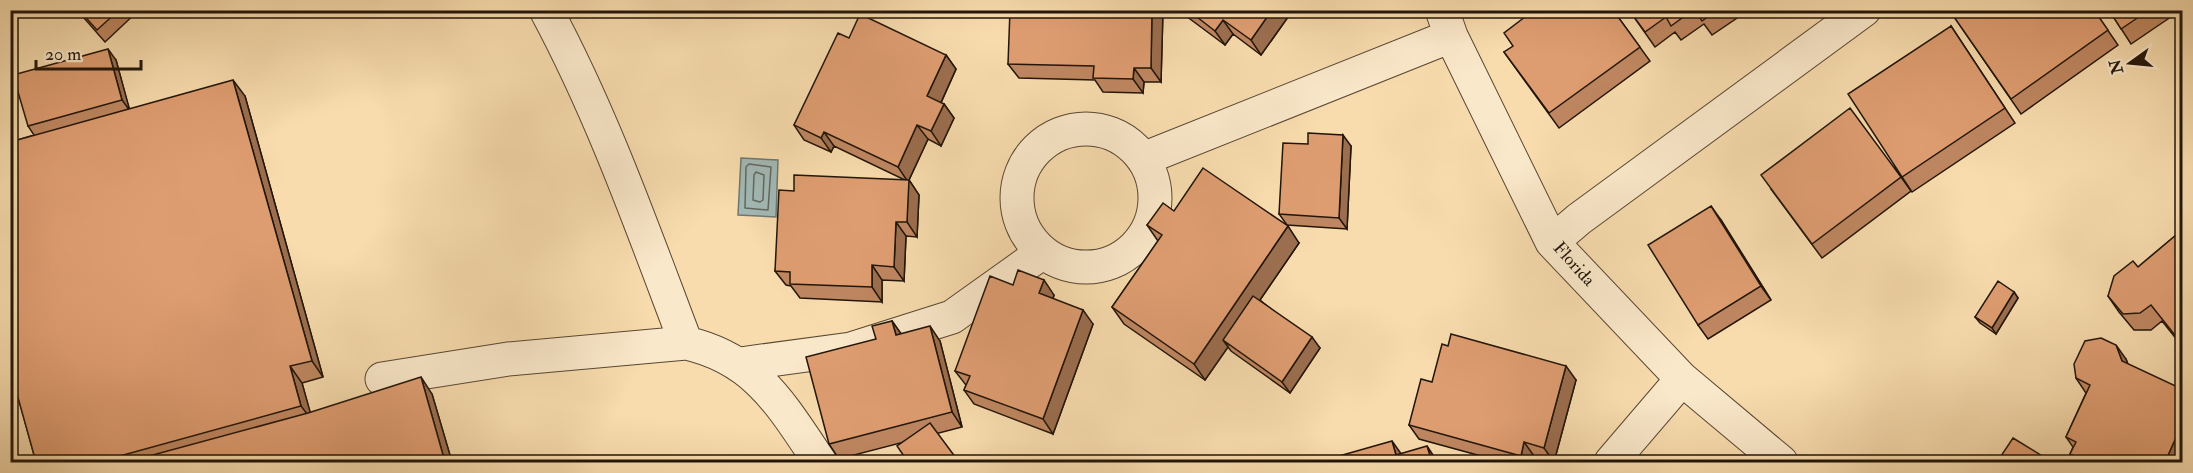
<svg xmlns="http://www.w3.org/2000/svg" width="2193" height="473" font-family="'IM FELL Double Pica',serif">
  <rect width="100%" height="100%" fill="#f8dcae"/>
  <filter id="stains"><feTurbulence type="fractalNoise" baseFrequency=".00333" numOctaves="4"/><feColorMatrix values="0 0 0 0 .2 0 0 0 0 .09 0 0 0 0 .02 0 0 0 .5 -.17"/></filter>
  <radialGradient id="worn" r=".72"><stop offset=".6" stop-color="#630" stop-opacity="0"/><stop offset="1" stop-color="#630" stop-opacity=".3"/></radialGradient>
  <!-- water -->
  <path fill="#a2b9b6" stroke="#6f7771" stroke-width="1.5" d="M741,158L778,160L776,217L738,215Z"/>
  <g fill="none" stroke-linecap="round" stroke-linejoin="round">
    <!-- shore -->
    <path stroke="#626760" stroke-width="1.5" d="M749,164L771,167L768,210L745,208L746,167Z
      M756,172L764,175L763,200L760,202L753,200L754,175Z"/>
    <defs>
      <path id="minor" d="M546,10C603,116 643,230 686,343
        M1442,10L1451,36L1552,242L1682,379L1781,462
        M1017 198a69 69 0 1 1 138 0a69 69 0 1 1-138 0Z
        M1143,159L1451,36
        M1552,242L1579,219L1864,10
        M740,364L851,349L952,317L1043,252
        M382,379L508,359L686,343C757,359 782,406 820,462
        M1611,462L1682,379"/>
    </defs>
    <!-- minor casing -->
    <use href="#minor" stroke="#584732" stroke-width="35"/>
    <!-- minor -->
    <use href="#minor" stroke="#fae8ca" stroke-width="33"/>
  </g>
  <!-- wall -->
  <path fill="#bf8761" stroke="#221509" stroke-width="1.5" d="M77,10H139L105,42Z
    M1163,10L1161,82H1144L1143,93L1103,92L1095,80L1019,78L1008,64Z
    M1178,10H1293L1261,55L1233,34L1225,45Z
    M1613,10L1650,61L1559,128L1504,52Z
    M1629,10H1736L1740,16L1712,35L1704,24L1681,40L1675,32L1655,47Z
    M2094,10L2118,45L2021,114L1952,14Z
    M2109,10H2181L2131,44Z
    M1951,26L2015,123L1912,192L1902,177Z
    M849,38L946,55L956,69L941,103L944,104L954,118L941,146L928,139L909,180L919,195L917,237L906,236L904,281L882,280V302L800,298L791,286L786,285L775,271L794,191L905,180L834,146L831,152L804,140L794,125Z
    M116,60L129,109L245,96L323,377L302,383L310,413L432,394L452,462H36L12,375L10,376V139L11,142L34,135L28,126Z
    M1308,144L1351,146L1347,229L1287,225L1279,214Z
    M1901,177L1911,191L1822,258L1771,189Z
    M1174,211L1299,243L1260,300L1320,348L1290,393L1231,351L1228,347L1205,380L1124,324L1112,307L1158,241L1147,225Z
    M1721,220L1771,300L1708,339L1698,325Z
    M2182,230V346L2162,321L2151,330H2134L2119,312L2108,296L2138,267Z
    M1013,285L1054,295L1053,299L1093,324L1053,434L974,404L964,390L966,385L955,371Z
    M2014,292L2018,298L1996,334L1980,323L1975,317Z
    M892,321L901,334L940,341L962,427L839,459L829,444L876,339Z
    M2126,359L2128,364L2182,462H2076L2070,454L2073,447L2066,437L2086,393L2076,378Z
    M1576,380L1554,462L1534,456L1533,462H1503L1419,439L1409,425L1432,382Z"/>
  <!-- shaded-wall -->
  <path fill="#9b6e4f" stroke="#221509" stroke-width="1.5" d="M1152,10H1163L1161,82L1151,68Z
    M1272,10H1293L1261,55L1251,40Z
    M1223,20L1233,34L1225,45L1215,31Z
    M108,49L116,60L130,111L122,100Z
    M946,55L956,69L937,111L927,96Z
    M1134,68L1144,82L1143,93L1133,79Z
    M233,80L245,96L323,377L312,361Z
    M944,104L954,118L941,146L931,131Z
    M917,125L928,139L909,180L919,195L917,237L907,222L908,182L898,167Z
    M824,132L834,146L831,152L821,138Z
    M1343,135L1351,146L1347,229L1339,218Z
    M1711,206L1721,220L1771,300L1761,286Z
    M896,222L906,236L904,281L894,267Z
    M1288,226L1299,243L1229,345L1223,340L1228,347L1205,380L1194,364Z
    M872,265L882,280V302L872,287Z
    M1044,280L1054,295L1049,308L1039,293Z
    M2014,292L2018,298L1996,334L1992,328Z
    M1083,310L1093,324L1053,434L1043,419Z
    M892,321L902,335H896Z
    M930,326L940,341L962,427L952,412Z
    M1312,337L1320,348L1290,393L1282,382Z
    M2116,345L2126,359L2132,376L2122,361Z
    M290,366L302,383L313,422L301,406Z
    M1566,366L1576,380L1554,462L1544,448Z
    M421,377L432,394L452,462H445Z
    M2182,424V462H2165Z
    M1392,441L1402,455H1396Z
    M1524,442L1534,456L1533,462H1526L1521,456Z
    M1427,446L1437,461L1438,462H1432Z"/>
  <!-- building -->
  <path fill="#de9d71" stroke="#221509" stroke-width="1.5" d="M79,10H119L97,30Z
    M1010,10H1152L1151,68H1134L1133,79L1093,78L1094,66L1008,64Z
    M1188,10H1272L1251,40L1223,20L1215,31Z
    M1534,10H1613L1640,47L1549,113L1504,52L1513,46L1504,33Z
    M1629,10H1693L1671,26L1666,17L1645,32Z
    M1695,10H1717L1702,21Z
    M1957,10H2094L2108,30L2011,99L1952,14Z
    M2109,10H2149L2121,29Z
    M860,14L946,55L927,96L944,104L931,131L917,125L898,167L824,132L821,138L794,125L838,33L849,38Z
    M1951,26L2005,108L1902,177L1848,94Z
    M108,49L122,100L28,126L13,75Z
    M233,80L312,361L290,366L301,406L98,462H36L10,369V142Z
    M1850,108L1901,177L1812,244L1761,175Z
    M1308,133L1343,135L1339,218L1279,214L1283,143L1308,144Z
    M1203,168L1288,226L1194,364L1112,307L1162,235L1147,225L1163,203L1174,211Z
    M794,175L909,180L907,222H896L894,267L872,265V287L790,284V272L775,271L779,190L794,191Z
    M1711,206L1761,286L1698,325L1648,245Z
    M2182,230V344L2151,305L2140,313L2123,314L2108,296L2114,276L2133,261L2138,267Z
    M1018,270L1044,280L1039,293L1083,310L1043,419L964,390L970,376L955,371L990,276L1013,285Z
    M1998,281L2014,292L1992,328L1975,317Z
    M1253,296L1312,337L1282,382L1223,340Z
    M892,321L896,335L930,326L952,412L829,444L806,357L876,339L872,326Z
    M1451,334L1566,366L1544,448L1524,442L1521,456L1409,425L1421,379L1432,382L1442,344L1448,346Z
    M2101,338L2116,345L2122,361L2182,389V424L2165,462H2088L2070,454L2076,442L2066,437L2090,385L2076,378L2074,364L2085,341Z
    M421,377L445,462H127L308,413Z
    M930,423L959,462H908L897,446Z
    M2013,438L2052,462H1997Z
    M1392,441L1396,455L1427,446L1432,462H1341L1339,456Z"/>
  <g text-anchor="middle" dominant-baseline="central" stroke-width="4.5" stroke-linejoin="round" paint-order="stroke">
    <!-- street labels -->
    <g font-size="18" fill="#221509" stroke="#fae8ca">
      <text transform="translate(1574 264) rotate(48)">Florida</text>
    </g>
  </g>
  <!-- margin -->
  <rect width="2193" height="473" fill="none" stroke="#f8dcae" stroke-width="36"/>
  <rect x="12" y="12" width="2169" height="449" fill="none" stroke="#221509" stroke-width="3"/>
  <rect x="18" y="18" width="2157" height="437" fill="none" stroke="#221509" stroke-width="1.5"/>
  <!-- north arrow -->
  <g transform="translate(2130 63) rotate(255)" stroke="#fae8ca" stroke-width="4.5" paint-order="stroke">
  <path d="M0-4.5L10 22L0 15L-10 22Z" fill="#221509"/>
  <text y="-9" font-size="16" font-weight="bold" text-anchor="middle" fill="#221509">N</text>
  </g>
  <!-- scale -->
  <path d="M36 60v9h105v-9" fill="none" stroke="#221509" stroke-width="3"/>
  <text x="45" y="60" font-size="18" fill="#221509" stroke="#fae8ca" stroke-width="4.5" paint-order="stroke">20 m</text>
  <rect width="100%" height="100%" filter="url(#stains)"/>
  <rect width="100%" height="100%" fill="url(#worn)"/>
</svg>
